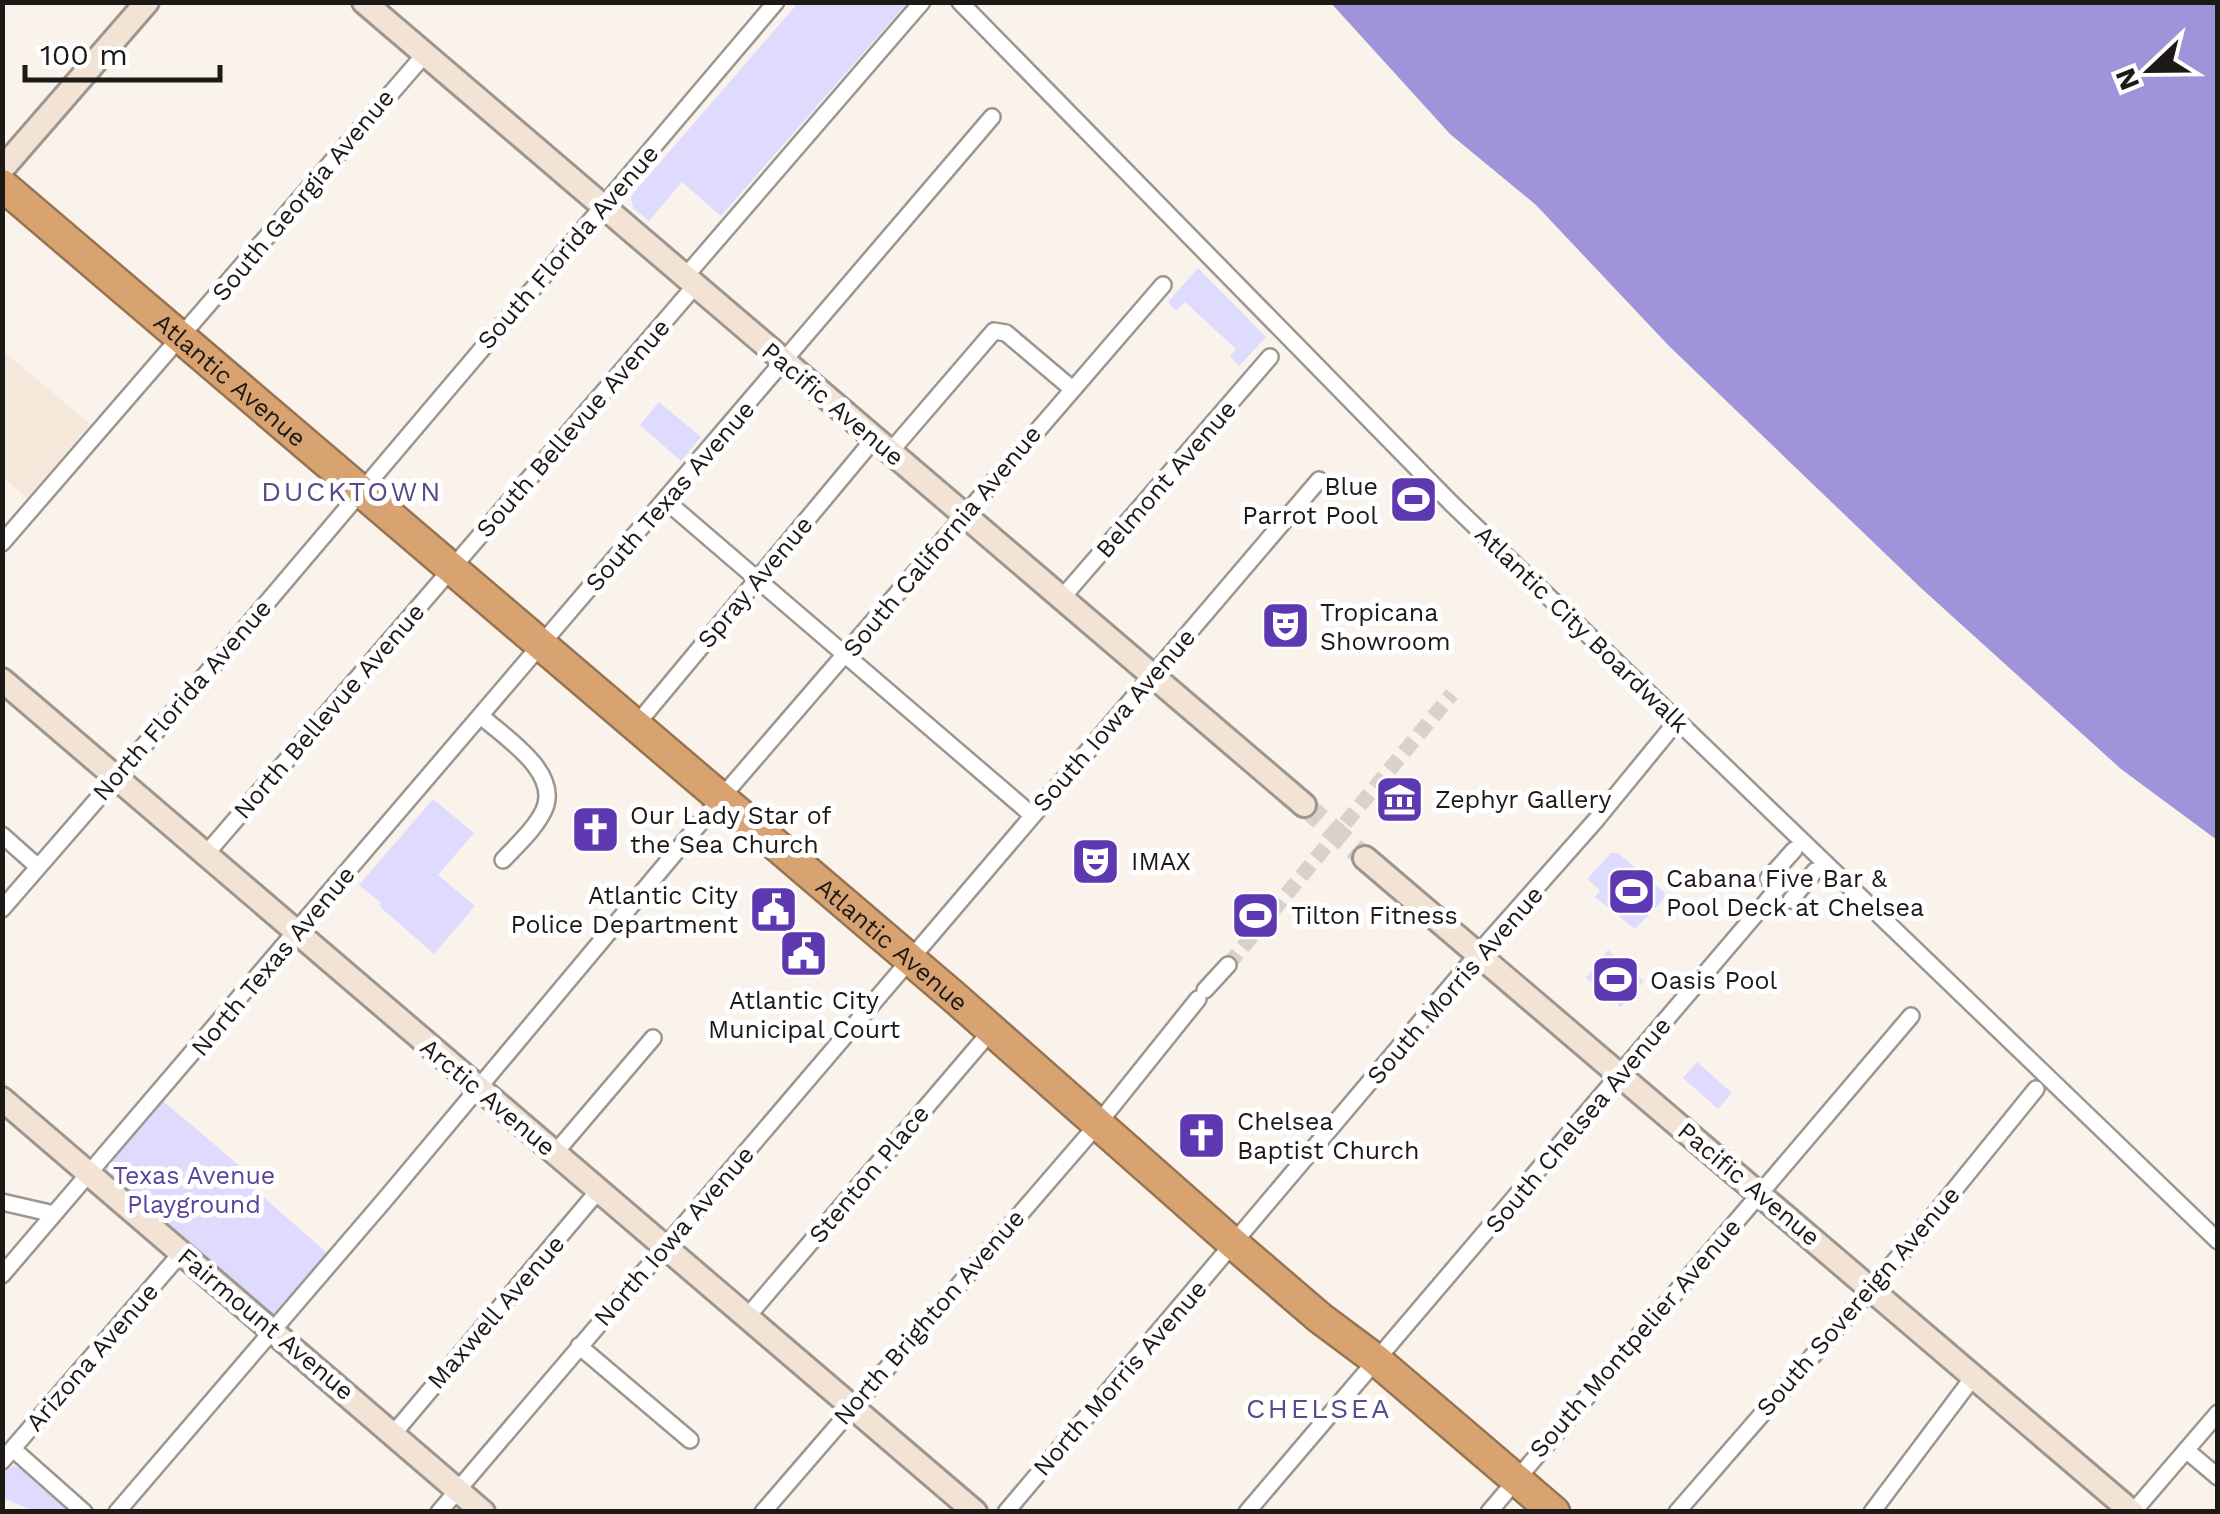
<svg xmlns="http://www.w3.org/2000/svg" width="2220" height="1514" font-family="'Work Sans',sans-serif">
  <rect width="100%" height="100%" fill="#faf3ec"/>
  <!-- built -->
  <path fill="#f5e8db" d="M2,350L90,424L27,498L3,477Z"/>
  <!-- green -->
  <path fill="#dfdbfe" d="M798,3H907L721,216L682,182L649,221L633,208L631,196Z
    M1198,268L1266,337L1239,366L1230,357L1236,349L1185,302L1176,311L1168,302Z
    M659,402L701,437L681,461L640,425Z
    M433,799L474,833L438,875L475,906L434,954L379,906L381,903L359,885Z
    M1611,853H1618L1665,893L1664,899L1635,929L1595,897L1600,890L1587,879Z
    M1608,950L1644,981L1621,1007L1586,978Z
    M1697,1062L1732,1093L1718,1109L1683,1078Z
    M163,1101L248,1173L244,1180L327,1253L272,1316L107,1175L106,1169Z
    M13,1466L20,1468L70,1511H33L3,1498V1473Z"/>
  <!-- water -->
  <path fill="#9f93d9" d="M1331,3H2217V840L2121,769L1921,588L1669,346L1536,205L1450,134Z"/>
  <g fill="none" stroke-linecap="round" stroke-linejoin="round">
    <!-- street-tunnel -->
    <path stroke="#d9d2cc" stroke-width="15" stroke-dasharray="15 8" stroke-linecap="butt" d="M1228,965L1452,694"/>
    <!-- secondary-tunnel -->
    <path stroke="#d9d2cc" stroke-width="22" stroke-dasharray="22 11" stroke-linecap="butt" d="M1304,805L1365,858"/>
    <defs>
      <path id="street" d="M960,2L1451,503L2218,1241
        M684,278L922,2
        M890,452L994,331L1006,333L1071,388
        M666,501L1032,815
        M2,543L425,54
        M1061,599L1270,357
        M481,716C504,737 561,772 544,810C535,829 517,845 503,860
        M636,725L874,439
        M2,835L38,867
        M206,854L694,287
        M1768,879L1794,850
        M1791,900L1815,871
        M2,909L226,651L776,2
        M1205,990L1228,965
        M555,1153L653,1038
        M2,1202L54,1214
        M2,1275L992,117
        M747,1317L991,1031
        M579,1346L690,1440
        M394,1433L598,1191
        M13,1449L84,1512
        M2186,1450L2218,1477
        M2,1461L182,1252
        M117,1512L388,1196L721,798L1163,285
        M439,1512L1319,480
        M763,1512L1097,1125L1198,999
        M1006,1512L1488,942L1596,820L1677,721
        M1247,1512L1778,888
        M1489,1512L1911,1016
        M1677,1512L1921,1231L2036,1089
        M1872,1512L1974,1376
        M2133,1512L2218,1413"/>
      <path id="secondary" d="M364,2L1304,805
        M2,169L147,2
        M2,680L975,1512
        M1365,858L2132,1512
        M2,1099L483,1512"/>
      <g id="highway">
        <path id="s1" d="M2,185L953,996L1235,1245L1320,1318L1375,1359L1554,1512"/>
      </g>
    </defs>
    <!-- street casing -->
    <use href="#street" stroke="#9d9690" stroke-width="20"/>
    <!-- secondary casing -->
    <use href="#secondary" stroke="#9d9690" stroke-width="28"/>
    <!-- highway casing -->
    <use href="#highway" stroke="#967351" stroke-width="35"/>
    <!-- street -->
    <use href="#street" stroke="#fff" stroke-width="15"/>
    <!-- secondary -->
    <use href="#secondary" stroke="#f3e3d4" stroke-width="22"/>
    <!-- highway -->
    <use href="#highway" stroke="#d8a370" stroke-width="30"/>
  </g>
  <!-- icons -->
  <defs>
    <symbol id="stadium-square" viewBox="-11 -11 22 22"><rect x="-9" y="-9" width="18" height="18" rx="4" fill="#5d38b0" stroke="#fff"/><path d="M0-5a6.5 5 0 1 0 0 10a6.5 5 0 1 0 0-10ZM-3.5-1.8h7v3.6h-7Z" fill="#fff"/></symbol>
    <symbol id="theatre-square" viewBox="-11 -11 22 22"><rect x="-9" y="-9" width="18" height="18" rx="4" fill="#5d38b0" stroke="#fff"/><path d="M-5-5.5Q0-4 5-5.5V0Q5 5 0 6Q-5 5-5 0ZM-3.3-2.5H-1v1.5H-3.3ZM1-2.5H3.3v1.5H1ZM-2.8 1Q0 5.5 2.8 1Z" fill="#fff"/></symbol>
    <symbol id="museum-square" viewBox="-11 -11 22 22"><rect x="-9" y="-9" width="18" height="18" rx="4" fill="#5d38b0" stroke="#fff"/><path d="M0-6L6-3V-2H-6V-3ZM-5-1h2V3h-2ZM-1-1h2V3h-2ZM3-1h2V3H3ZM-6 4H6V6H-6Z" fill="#fff"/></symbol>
    <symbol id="church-square" viewBox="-11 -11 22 22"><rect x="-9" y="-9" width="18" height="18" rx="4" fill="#5d38b0" stroke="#fff"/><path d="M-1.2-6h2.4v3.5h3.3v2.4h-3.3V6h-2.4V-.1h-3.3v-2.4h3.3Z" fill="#fff"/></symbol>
    <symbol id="civic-square" viewBox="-11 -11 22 22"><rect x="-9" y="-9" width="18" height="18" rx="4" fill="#5d38b0" stroke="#fff"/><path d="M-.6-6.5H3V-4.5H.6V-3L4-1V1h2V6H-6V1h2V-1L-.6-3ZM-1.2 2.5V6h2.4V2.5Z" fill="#fff"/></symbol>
  </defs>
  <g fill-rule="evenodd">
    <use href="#stadium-square" x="1386" y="472" width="55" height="55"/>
    <use href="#theatre-square" x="1258" y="598" width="55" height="55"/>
    <use href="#museum-square" x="1372" y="772" width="55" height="55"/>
    <use href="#church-square" x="568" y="802" width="55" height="55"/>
    <use href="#theatre-square" x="1068" y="834" width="55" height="55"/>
    <use href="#stadium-square" x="1604" y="864" width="55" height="55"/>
    <use href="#civic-square" x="746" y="882" width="55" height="55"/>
    <use href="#stadium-square" x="1228" y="888" width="55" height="55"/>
    <use href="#civic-square" x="776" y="926" width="55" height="55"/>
    <use href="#stadium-square" x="1588" y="952" width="55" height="55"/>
    <use href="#church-square" x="1174" y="1108" width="55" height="55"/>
  </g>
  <g text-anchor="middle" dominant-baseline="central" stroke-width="10" stroke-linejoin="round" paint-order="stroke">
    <!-- street labels -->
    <g font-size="25" fill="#1c1917" stroke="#fff">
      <text transform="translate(303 195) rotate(-50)">South Georgia Avenue</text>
      <text transform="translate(568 247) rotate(-49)">South Florida Avenue</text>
      <text stroke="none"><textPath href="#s1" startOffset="300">Atlantic Avenue</textPath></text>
      <text transform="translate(833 404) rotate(40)">Pacific Avenue</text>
      <text transform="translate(573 428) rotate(-49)">South Bellevue Avenue</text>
      <text transform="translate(1166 479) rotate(-49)">Belmont Avenue</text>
      <text transform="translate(670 496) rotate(-49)">South Texas Avenue</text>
      <text transform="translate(942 541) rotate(-50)">South California Avenue</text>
      <text transform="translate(755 582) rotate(-50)">Spray Avenue</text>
      <text transform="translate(1582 629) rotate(44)">Atlantic City Boardwalk</text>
      <text transform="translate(182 700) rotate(-49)">North Florida Avenue</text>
      <text transform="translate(329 711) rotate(-49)">North Bellevue Avenue</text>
      <text transform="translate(1114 720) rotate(-49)">South Iowa Avenue</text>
      <text stroke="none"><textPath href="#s1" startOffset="1170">Atlantic Avenue</textPath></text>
      <text transform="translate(273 961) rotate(-50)">North Texas Avenue</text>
      <text transform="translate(1455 985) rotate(-49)">South Morris Avenue</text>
      <text transform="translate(488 1097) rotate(40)">Arctic Avenue</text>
      <text transform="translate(1578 1125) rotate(-50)">South Chelsea Avenue</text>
      <text transform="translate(869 1174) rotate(-50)">Stenton Place</text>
      <text transform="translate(1749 1184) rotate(40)">Pacific Avenue</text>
      <text transform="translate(674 1236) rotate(-49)">North Iowa Avenue</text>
      <text transform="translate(1858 1301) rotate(-49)">South Sovereign Avenue</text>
      <text transform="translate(496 1312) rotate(-49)">Maxwell Avenue</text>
      <text transform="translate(929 1317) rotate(-49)">North Brighton Avenue</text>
      <text transform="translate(266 1324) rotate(40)">Fairmount Avenue</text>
      <text transform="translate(1635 1338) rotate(-49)">South Montpelier Avenue</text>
      <text transform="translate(92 1357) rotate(-49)">Arizona Avenue</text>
      <text transform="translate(1120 1378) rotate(-49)">North Morris Avenue</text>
    </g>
    <!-- poi labels -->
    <g font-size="25" fill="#1c1917" stroke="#fff" text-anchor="start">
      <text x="1378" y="486" text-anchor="end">Blue<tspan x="1378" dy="29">Parrot Pool</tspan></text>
      <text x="1320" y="612">Tropicana<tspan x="1320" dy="29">Showroom</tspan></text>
      <text x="1435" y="799">Zephyr Gallery</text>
      <text x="630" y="815">Our Lady Star of<tspan x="630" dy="29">the Sea Church</tspan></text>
      <text x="1131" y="861">IMAX</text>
      <text x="1666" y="878">Cabana Five Bar &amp;<tspan x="1666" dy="29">Pool Deck at Chelsea</tspan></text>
      <text x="738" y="895" text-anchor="end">Atlantic City<tspan x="738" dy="29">Police Department</tspan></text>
      <text x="1291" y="915">Tilton Fitness</text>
      <text x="1650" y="980">Oasis Pool</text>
      <text x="804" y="1000" text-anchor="middle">Atlantic City<tspan x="804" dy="29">Municipal Court</tspan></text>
      <text x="1237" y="1121">Chelsea<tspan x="1237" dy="29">Baptist Church</tspan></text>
    </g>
    <!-- park labels -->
    <g font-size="25" fill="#594499" stroke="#fff">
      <text x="194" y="1175">Texas Avenue<tspan x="194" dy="29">Playground</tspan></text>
    </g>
    <!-- neighbourhood labels -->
    <g font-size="28" letter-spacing="2.5" fill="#584b89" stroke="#fff">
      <text x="352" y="491">DUCKTOWN</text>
      <text x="1319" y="1408">CHELSEA</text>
    </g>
  </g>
  <!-- border -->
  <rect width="2220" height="1514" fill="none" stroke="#1c1917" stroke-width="10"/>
  <!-- north arrow -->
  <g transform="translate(2150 70) rotate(248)" stroke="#ffffff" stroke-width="8" paint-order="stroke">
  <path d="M0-8L18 38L0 25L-18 38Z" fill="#1c1917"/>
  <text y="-15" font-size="28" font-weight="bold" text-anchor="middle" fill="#1c1917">N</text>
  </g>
  <!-- scale -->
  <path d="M25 65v15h195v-15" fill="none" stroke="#1c1917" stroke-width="5"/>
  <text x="40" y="65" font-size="30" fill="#1c1917" stroke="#ffffff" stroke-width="8" paint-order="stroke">100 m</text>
</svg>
